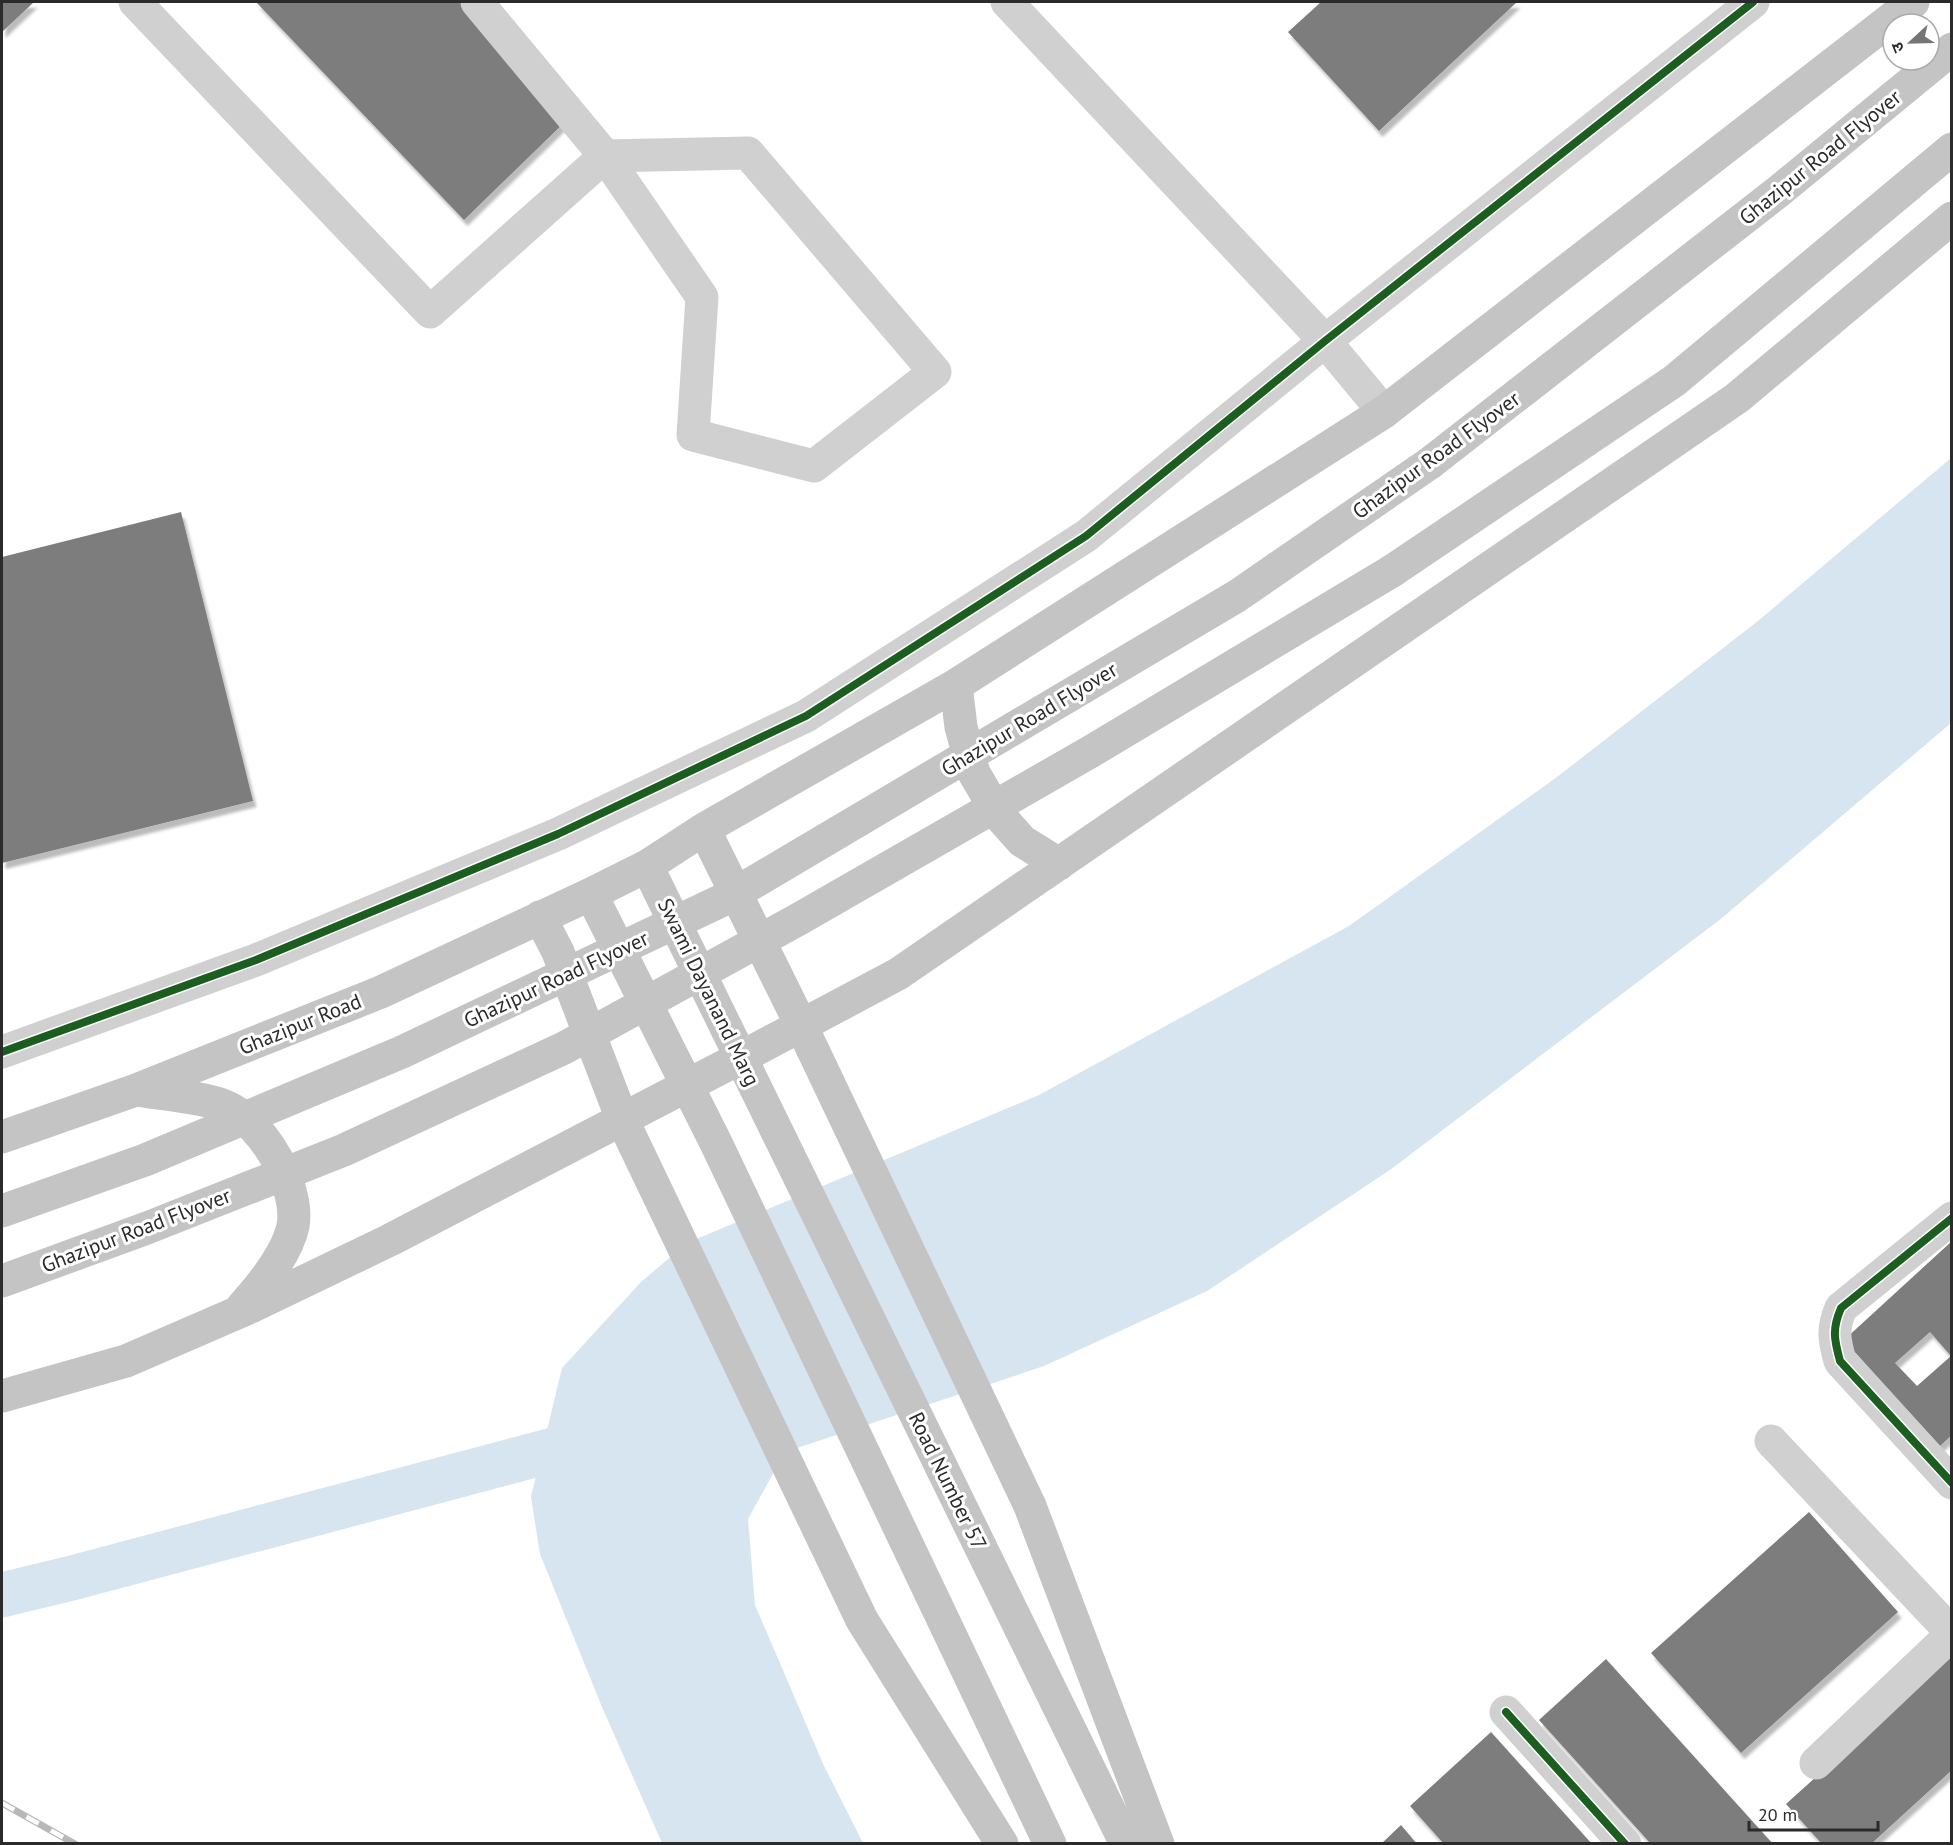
<svg xmlns="http://www.w3.org/2000/svg" width="1953" height="1845" font-family="'PT Sans','Noto Sans Devanagari',sans-serif">
  <defs>
    <filter id="shadow"><feDropShadow dx="3.5" dy="6" stdDeviation="1.5" flood-color="#0004"/></filter>
  </defs>
  <rect width="100%" height="100%" fill="#fff"/>
  <!-- water -->
  <path fill="#d6e5ef" d="M1951,458V723L1722,918L1390,1170L1207,1291L1044,1366L785,1452L748,1519L755,1605L824,1766L863,1843H662L602,1707L540,1554L531,1497L562,1368L641,1282L687,1243L1039,1095L1349,926L1557,777L1758,621Z"/>
  <g fill="none" stroke-linecap="round" stroke-linejoin="round">
    <!-- canal -->
    <path stroke="#d6e5ef" stroke-width="45" d="M2,1595L72,1578L591,1440L596,1451"/>
  </g>
  <!-- building -->
  <path fill="#7d7d7d" fill-rule="evenodd" filter="url(#shadow)" d="M2,2H34L2,32Z
    M256,2H463L571,116L464,220Z
    M1321,2H1517L1379,131L1288,32Z
    M181,512L253,801L2,863V557Z
    M1952,1241V1435L1940,1446L1844,1340ZM1930,1332L1951,1356L1917,1386L1895,1363Z
    M1809,1512L1898,1612L1741,1753L1651,1653Z
    M1952,1654V1770L1871,1844H1822L1786,1804Z
    M1606,1659L1773,1844H1651L1539,1720Z
    M1491,1732L1592,1844H1444L1410,1806Z
    M1401,1825L1417,1844H1381Z"/>
  <g fill="none" stroke-linecap="round" stroke-linejoin="round">
    <!-- minor -->
    <path stroke="#d0d0d0" stroke-width="33" d="M135,2L430,312L605,156L748,153L935,372L814,466L693,435L702,297L605,156L477,2
      M1007,2L1325,341L1384,412
      M2,1052L256,960L558,834L806,716L1086,536L1325,341L1753,2
      M1952,1218L1841,1308C1832,1329 1834,1339 1840,1361L1952,1483
      M1771,1441L1952,1633
      M1506,1712L1625,1844
      M1816,1763L1952,1634"/>
    <!-- major -->
    <path stroke="#c4c4c4" stroke-width="33" d="M1430,463L1779,191L1952,49
      M1392,571L1674,381L1952,149
      M956,685L961,727L974,773L998,814L1022,841L1059,864
      M704,829L801,1025L1030,1506L1158,1844
      M647,866L1126,1844
      M591,894L716,1143L1050,1844
      M540,917L558,952L622,1119L862,1620L1002,1844
      M136,1090C161,1094 205,1097 227,1107C263,1123 300,1187 293,1226C287,1254 261,1286 242,1307
      M2,1137L136,1090L381,992L591,894L647,866L704,829L956,685L1384,412L1913,2
      M2,1396L126,1361L253,1306L390,1240L740,1058L898,974L1737,398L1952,218"/>
    <defs>
      <path id="rail" d="M2,1803L75,1844"/>
    </defs>
    <!-- rail casing -->
    <use href="#rail" stroke="#b8b8b8" stroke-width="7"/>
    <!-- rail -->
    <use href="#rail" stroke="#fff" stroke-width="4.5" stroke-dasharray="14" stroke-linecap="butt"/>
    <!-- major-bridge -->
    <path stroke="#c4c4c4" stroke-width="33" d="M2,1211L145,1160L402,1052L729,897L1237,596L1430,463
      M2,1281L147,1228L344,1150L564,1048L799,919L1090,752L1392,571"/>
    <defs>
      <path id="cycleway" d="M2,1052L256,960L558,834L806,716L1086,536L1325,341L1753,2
        M1952,1218L1841,1308C1832,1329 1834,1339 1840,1361L1952,1483
        M1506,1712L1625,1844"/>
    </defs>
    <!-- cycleway casing -->
    <use href="#cycleway" stroke="#fff" stroke-width="11"/>
    <!-- cycleway -->
    <use href="#cycleway" stroke="#1b5e20" stroke-width="8"/>
  </g>
  <g text-anchor="middle" dominant-baseline="central" stroke-width="6" stroke-linejoin="round" paint-order="stroke">
    <!-- street labels -->
    <g font-size="21" fill="#2b2b2b" stroke="#fff">
      <text transform="translate(1820 157) rotate(-39)">Ghazipur Road Flyover</text>
      <text transform="translate(1436 455) rotate(-36)">Ghazipur Road Flyover</text>
      <text transform="translate(1029 719) rotate(-31)">Ghazipur Road Flyover</text>
      <text transform="translate(556 979) rotate(-25)">Ghazipur Road Flyover</text>
      <text transform="translate(709 992) rotate(64)">Swami Dayanand Marg</text>
      <text transform="translate(300 1024) rotate(-22)">Ghazipur Road</text>
      <text transform="translate(136 1230) rotate(-21)">Ghazipur Road Flyover</text>
      <text transform="translate(948 1481) rotate(64)">Road Number 57</text>
    </g>
  </g>
  <!-- border -->
  <rect width="1953" height="1845" fill="none" stroke="#2b2b2b" stroke-width="6"/>
  <!-- north arrow -->
  <g transform="translate(1911 42) rotate(248)"><circle r="28" fill="#ffffff" stroke="#aaaaaa" stroke-width="1.5"/>
  <path d="M0-4.5L10 22L0 15L-10 22Z" fill="#757575"/>
  <text y="-9" font-size="16" font-weight="bold" text-anchor="middle" fill="#2b2b2b">उ</text>
  </g>
  <!-- scale -->
  <path d="M1749 1821v9h129v-9" fill="none" stroke="#2b2b2b" stroke-width="3"/>
  <text x="1758" y="1821" font-size="18" fill="#2b2b2b" stroke="#ffffff" stroke-width="4.5" paint-order="stroke">20 m</text>
</svg>
